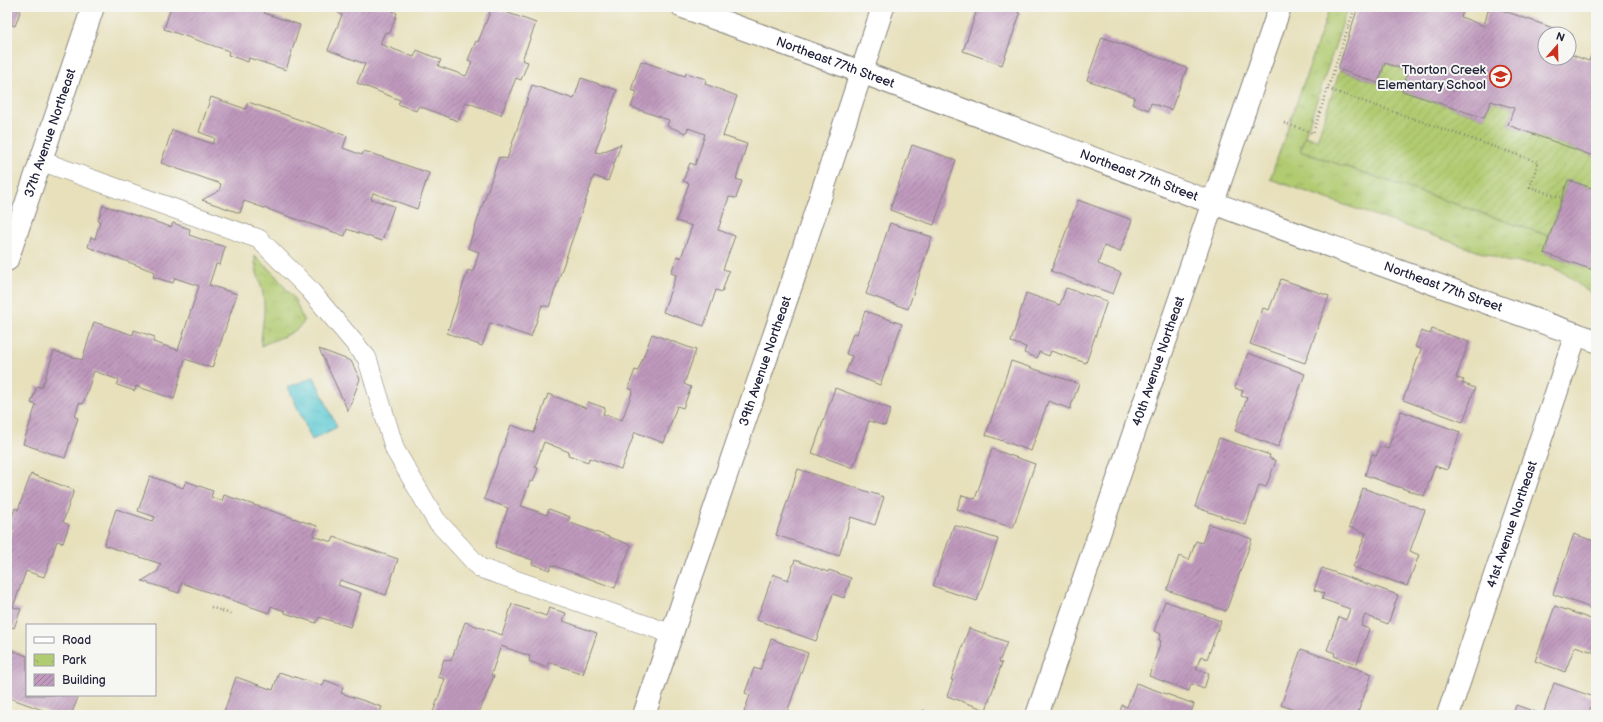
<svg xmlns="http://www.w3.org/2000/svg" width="1603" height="722" font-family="'Balsamiq Sans',sans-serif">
  <defs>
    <pattern id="grass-tufts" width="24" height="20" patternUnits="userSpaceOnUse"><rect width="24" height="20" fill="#b1cb71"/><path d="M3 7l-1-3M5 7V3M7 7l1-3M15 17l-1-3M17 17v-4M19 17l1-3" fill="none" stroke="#98ae63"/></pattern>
    <pattern id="park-crowns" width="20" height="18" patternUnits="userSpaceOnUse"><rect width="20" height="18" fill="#b1cb71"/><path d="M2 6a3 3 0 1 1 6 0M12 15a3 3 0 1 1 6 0" fill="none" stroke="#98ae63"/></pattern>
    <pattern id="garden-furrows" width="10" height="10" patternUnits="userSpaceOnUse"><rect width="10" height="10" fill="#b1cb71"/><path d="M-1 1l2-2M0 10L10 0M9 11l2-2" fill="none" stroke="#98ae63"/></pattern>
    <pattern id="water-ripples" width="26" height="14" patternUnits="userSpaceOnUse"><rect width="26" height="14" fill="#5cc9d2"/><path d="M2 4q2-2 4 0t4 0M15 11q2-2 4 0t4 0" fill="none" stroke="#50acb5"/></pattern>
    <pattern id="building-hatch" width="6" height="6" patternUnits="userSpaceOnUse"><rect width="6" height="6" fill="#bf9abd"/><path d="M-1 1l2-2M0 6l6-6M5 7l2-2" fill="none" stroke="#9b7d9b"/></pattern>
  </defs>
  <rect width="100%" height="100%" fill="#f6f6f2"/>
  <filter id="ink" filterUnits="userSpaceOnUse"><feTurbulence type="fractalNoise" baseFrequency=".025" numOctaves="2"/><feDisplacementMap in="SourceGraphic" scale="8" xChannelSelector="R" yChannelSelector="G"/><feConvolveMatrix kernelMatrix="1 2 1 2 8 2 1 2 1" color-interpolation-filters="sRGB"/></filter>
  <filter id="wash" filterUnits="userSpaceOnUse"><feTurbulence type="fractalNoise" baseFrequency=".012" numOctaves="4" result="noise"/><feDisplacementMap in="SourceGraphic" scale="16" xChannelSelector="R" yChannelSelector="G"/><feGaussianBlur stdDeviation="0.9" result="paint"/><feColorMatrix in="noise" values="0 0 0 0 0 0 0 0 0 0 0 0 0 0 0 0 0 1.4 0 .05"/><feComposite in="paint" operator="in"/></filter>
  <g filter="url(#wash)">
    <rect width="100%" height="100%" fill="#e7e0bb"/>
    <!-- grass -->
    <path fill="url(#grass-tufts)" stroke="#6a7656" d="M1330,7H1348L1300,151L1549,236L1544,253L1596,271V295C1578,288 1574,277 1558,270C1541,262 1524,264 1506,261L1270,179Z"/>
    <!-- park -->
    <path fill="url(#park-crowns)" stroke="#6a7656" d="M255,256L275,275L295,300L304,322C295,335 274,339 261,346C261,331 265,317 264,302C263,284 254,272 255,256Z"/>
    <!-- garden -->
    <path fill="url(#garden-furrows)" stroke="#6a7656" d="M1385,63L1408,71L1402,91L1484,118L1491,101L1514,108L1508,125L1596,157V177L1592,188L1568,180L1549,236L1300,151L1305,136L1317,140L1340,70L1378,83Z"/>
    <!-- water -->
    <path fill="url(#water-ripples)" stroke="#3f7686" d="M314,377L337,427L312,440L288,387Z"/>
    <g id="blocks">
      <!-- building -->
      <path fill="url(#building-hatch)" d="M7,7H22L15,26L7,23Z
        M171,7H262L266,8L264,13L300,25L286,70L249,58L248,62L228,55L229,51L164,29Z
        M340,7H394L393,11L397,13L390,33L385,32L380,44L414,57L417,50L441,60L438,66L466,76L472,62L468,60L476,41L478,42L492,7L536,23L522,60L528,62L521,80L516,78L501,115L466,102L458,121L419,106L416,111L398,104L400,100L357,83L365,64L328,50L342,15L338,13Z
        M978,7H1021L1018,13L1020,14L1002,65L963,51Z
        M1358,7H1465L1461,17L1484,26L1489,7H1493L1573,35L1569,45V34H1545V58H1569V54L1589,61L1596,40V157L1508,125L1514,108L1491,101L1484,118L1402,91L1408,71L1385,63L1378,83L1338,69Z
        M1102,37L1187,68L1171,110L1151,103L1149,110L1132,104L1135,97L1087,80Z
        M641,61L685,76L686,73L706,79L705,84L737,96L723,136L747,144L736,179L742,181L736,198L729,197L718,230L735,236L723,269L729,271L722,292L716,290L704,326L663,312L676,275L671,273L677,256L681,258L692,226L676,221L689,183L683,181L690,163L695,165L705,134L688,128L686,133L667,126L669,120L631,107L637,92L631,90Z
        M581,78L617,90L595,152L600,153L621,144L608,181L594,176L549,307L542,305L531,337L490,323L482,346L447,333L468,270L473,272L479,252L468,248L499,157L507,159L532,85L574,99Z
        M211,97L246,109L248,102L347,136L343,148L362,155L364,151L429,173L417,209L373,193L371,199L394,206L382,241L347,229L345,236L244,201L240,213L202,200L219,191L221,184L161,163L172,130L213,144L215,138L199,132Z
        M912,145L956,160L934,225L890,210Z
        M1596,178V271L1544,253L1568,180L1592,188Z
        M1078,200L1132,220L1120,252L1104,246L1098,264L1121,273L1113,294L1051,271Z
        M103,205L171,227L173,223L190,229L189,235L225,247L220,265L216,264L209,285L237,294L212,368L185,359L174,399L136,386L135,391L117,385L119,380L94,371L83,404L79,403L75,417L78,418L65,458L23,444L36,405L31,403L37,386L42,388L54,351L82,360L94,322L133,335L134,330L155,337L153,342L178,350L199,286L175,278L173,283L153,277L155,272L88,247L91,237L95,239L100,221H98Z
        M890,223L932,237L908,309L866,294Z
        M1281,279L1329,296L1305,363L1250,344L1263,308L1269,310Z
        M1066,288L1107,301L1086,363L1051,351L1049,356L1039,352L1037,358L1024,353L1026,347L1011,342L1026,293L1060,305Z
        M865,311L902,324L880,385L846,372L852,356L846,354L853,333L857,334Z
        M1432,329L1469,342L1456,378L1464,380L1462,383L1475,388L1463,422L1403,400L1421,349L1415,347L1421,331L1430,334Z
        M652,334L696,350L684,384L691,387L683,408L677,406L664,443L635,432L621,469L589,458L588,462L568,455L569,452L544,442L535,467L538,468L533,482L530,481L521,506L547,515L549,509L570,517L568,522L631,545L615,588L552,565L550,570L532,564L533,560L495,547L508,508L484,499L511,425L534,433L548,394L586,408L588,402L605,408L603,414L622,420L633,390L628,388L635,370L638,371Z
        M319,349L351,361L360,379L348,411Z
        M1248,353L1305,374L1278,447L1235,431L1247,398L1241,396L1243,391L1235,388Z
        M1011,361L1079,384L1070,409L1048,401L1031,451L986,435Z
        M835,388L891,409L885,426L869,421L853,468L812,453Z
        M1401,411L1460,432L1447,470L1435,466L1424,496L1365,475L1372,454L1376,456L1380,446L1388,449Z
        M1219,438L1270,455L1269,458L1276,461L1266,487L1259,485L1246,525L1195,507Z
        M992,449L1035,464L1013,528L957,509L962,495L975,499Z
        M798,469L884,497L875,525L851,517L839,556L776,535Z
        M31,474L74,490L63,522L69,525L63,543L57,541L44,577L26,571L13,607L21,609L14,628L7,625V544L13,528L9,527L15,508L18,510Z
        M150,476L183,488L186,481L213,491L211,497L222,501L224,495L317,526L313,536L332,542L334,537L398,559L386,595L340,580L338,585L361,593L350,627L319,617L316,623L285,613V611L271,606L269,613L182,583L179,593L142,581L158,571L161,564L104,545L116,509L153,521L155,517L138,511Z
        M1363,488L1425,510L1410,551L1419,555L1407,586L1353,567L1366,533L1349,527Z
        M1209,524L1252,539L1226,611L1167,590L1179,556L1189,560L1196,541L1202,543Z
        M954,525L998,539L977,601L933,586Z
        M1574,534L1596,542V610L1553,594Z
        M795,560L828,572L829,570L851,578L844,598L833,594L816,641L757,620L773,574L788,580Z
        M1322,568L1398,595L1388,624L1365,615L1361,626L1369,629L1357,664L1334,656L1335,653L1327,650L1339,617L1346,620L1350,609L1322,599L1324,593L1314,590Z
        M1165,601L1221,621L1207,659L1201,656L1196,669L1209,673L1204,689L1191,684L1189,691L1149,676L1161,641L1159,640L1161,634L1154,631Z
        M512,604L546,616L549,608L566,613L563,621L597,633L583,674L549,662L547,668L529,661L530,656L501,646L491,675L494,676L478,715H432L445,679L438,677L444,659L451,661L465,622L502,635Z
        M1555,606L1596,621V653L1575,646L1565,672L1535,661Z
        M969,628L1007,642L999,662L1002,663L986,710L947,696L953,680H951Z
        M771,639L808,653L786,715H753L744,712L750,695L745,693L754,668L760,670Z
        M7,648L27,656V695H79L71,715H56L7,697Z
        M1301,649L1372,674L1357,715H1295L1296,711L1281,705Z
        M279,672L323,686L325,680L343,687L341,693L382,707L379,715H217L218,710L224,712L236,677L273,690Z
        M1136,683L1194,704L1190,715H1119L1122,705L1127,707Z
        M1554,683L1594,697L1588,715H1551L1544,712Z
        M1516,705L1544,715H1513Z
        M923,710L937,715H921Z"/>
    </g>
  </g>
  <g filter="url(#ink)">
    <use href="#blocks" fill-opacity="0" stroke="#84817b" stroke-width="1"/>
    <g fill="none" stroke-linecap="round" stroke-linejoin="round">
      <defs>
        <path id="service" d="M41,161L259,239L309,289L367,358L395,450L436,520L480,568L672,634"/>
        <g id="minor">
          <path id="s1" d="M683,7C988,117 1290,235 1596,341"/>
          <path id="s2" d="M7,260L93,7"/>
          <path id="s3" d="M644,715L793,280L883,7"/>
          <path id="s4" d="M1448,715L1576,334"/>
        </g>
        <g id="tertiary">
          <path id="s5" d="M1037,715L1280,7"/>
        </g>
      </defs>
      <!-- service casing -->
      <use href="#service" stroke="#84817b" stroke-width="20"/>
      <!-- minor casing -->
      <use href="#minor" stroke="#84817b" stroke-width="24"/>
      <!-- tertiary casing -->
      <use href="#tertiary" stroke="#84817b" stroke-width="24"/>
      <!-- path -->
      <path stroke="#84817b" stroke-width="2.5" stroke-dasharray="1 3" stroke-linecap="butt" d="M1328,89L1538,162L1530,187L1562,198
        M1284,123L1313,133L1355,7
        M211,607L233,615"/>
      <!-- service -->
      <use href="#service" stroke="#fff" stroke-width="19"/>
      <!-- minor -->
      <use href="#minor" stroke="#fff" stroke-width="22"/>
      <!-- tertiary -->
      <use href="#tertiary" stroke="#fff" stroke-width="22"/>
    </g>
  </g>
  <!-- icons -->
  <defs>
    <symbol id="school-ring" viewBox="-11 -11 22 22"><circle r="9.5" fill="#f6f6f2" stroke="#c8321e" stroke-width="1.5"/><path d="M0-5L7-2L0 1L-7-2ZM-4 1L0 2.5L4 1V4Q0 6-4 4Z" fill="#c8321e"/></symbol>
  </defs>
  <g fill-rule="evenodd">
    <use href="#school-ring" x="1488" y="64" width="25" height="25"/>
  </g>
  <g text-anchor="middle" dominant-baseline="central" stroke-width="4" stroke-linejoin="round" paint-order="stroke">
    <!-- street labels -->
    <g font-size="13" fill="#22223b" stroke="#f6f6f2">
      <text stroke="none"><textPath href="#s1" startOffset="162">Northeast 77th Street</textPath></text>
      <text stroke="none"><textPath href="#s2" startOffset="134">37th Avenue Northeast</textPath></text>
      <text stroke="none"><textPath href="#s1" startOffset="486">Northeast 77th Street</textPath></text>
      <text stroke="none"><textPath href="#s1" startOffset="810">Northeast 77th Street</textPath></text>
      <text stroke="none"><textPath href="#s5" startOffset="374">40th Avenue Northeast</textPath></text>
      <text stroke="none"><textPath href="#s3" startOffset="374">39th Avenue Northeast</textPath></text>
      <text stroke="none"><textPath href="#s4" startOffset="201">41st Avenue Northeast</textPath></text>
    </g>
    <!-- poi labels -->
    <g font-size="13" fill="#22223b" stroke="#f6f6f2" text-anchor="end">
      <text x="1486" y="70">Thorton Creek<tspan x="1486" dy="15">Elementary School</tspan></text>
    </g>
  </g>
  <!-- margin -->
  <rect width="1603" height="722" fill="none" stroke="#f6f6f2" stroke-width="24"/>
  <!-- legend -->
  <rect x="26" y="624" width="130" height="72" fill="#f6f6f2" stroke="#a1a1a9"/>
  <rect x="34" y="637" width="20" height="6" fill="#ffffff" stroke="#a1a1a9"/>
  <text x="62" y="644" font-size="12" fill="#22223b">Road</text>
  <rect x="34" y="654" width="20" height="12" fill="url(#park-crowns)" stroke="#a1a1a9"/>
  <text x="62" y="664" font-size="12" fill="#22223b">Park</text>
  <rect x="34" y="674" width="20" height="12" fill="url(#building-hatch)" stroke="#a1a1a9"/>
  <text x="62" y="684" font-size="12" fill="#22223b">Building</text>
  <!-- north arrow -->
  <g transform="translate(1557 46) rotate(20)"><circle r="19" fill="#f6f6f2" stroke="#a1a1a9"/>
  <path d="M0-3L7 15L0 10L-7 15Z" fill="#c8321e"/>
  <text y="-6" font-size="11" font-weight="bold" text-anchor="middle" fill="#22223b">N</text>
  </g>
</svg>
